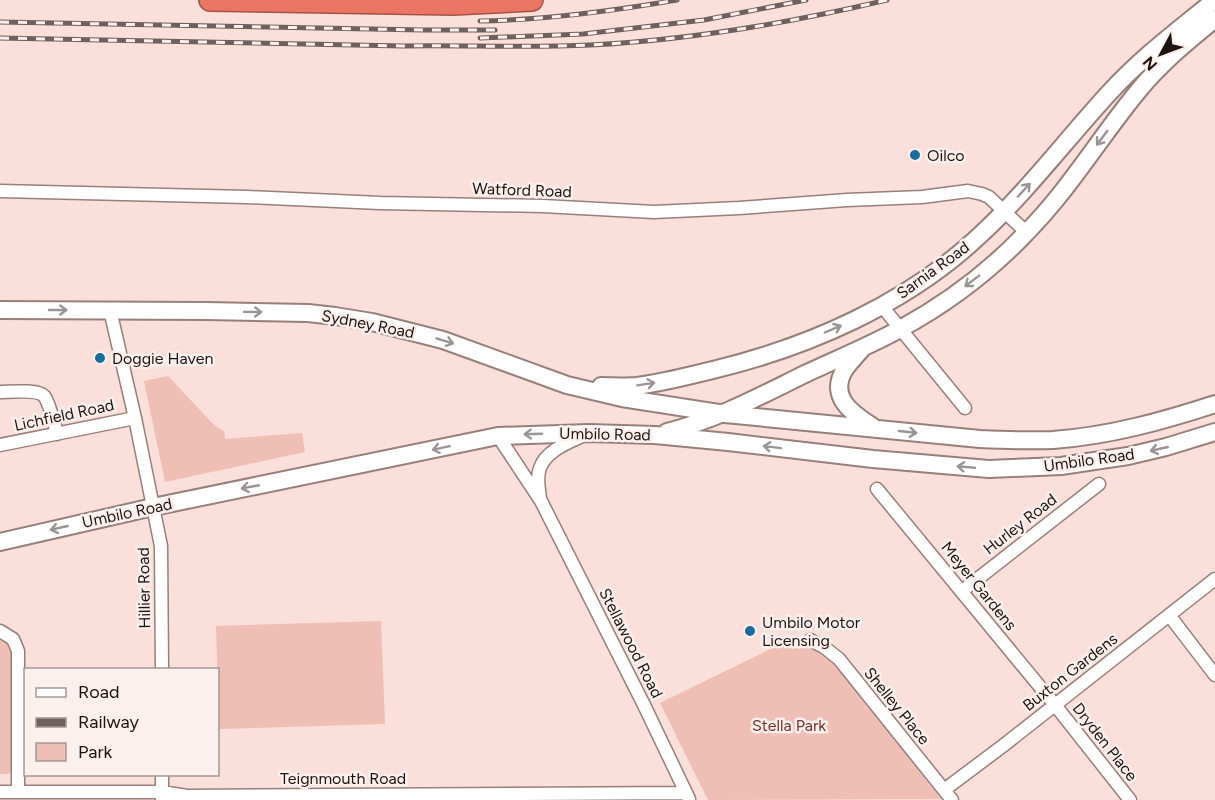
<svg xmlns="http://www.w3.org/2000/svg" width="1215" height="800" font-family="Figtree,sans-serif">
  <rect width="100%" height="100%" fill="#fadfda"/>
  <!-- green -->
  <path fill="#efbeb5" d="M168,376L215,426L224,431L225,439L302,433L305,452L165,482L144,381Z
    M381,621L385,724L219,729L216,626Z
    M4,640L7,642L11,647V769L10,773L7,774H0V641Z
    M787,641L821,650L835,660L941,799L708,800L660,703Z"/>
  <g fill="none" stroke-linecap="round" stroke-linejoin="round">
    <defs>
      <path id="street" d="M0,191L247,197L380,203L543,206L654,212L739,208L847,200L922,197L968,191L982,194L989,197L1027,233
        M881,305L965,408
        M110,310L135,418L161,546L162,670
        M0,392C9,392 38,389 44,396C49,402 55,426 57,434
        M498,436L541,501L644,705L689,799
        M0,445L135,418
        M877,489L1055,705L1130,800
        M540,498C539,489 536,478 540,468C546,451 567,443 582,436
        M962,591L1099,484
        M1169,615L1215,675
        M0,631L13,639L18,651V792
        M810,640L824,647L839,659L952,800
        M162,774V800
        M944,790L1004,745L1215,579
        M0,792H162L187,796L686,793"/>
      <path id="secondary" d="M0,310L206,311L308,313L335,316L372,322L443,340L567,385L622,398L725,414L980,439C1004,440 1029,441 1053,440C1109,436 1163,421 1215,404
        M861,350C856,356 850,362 845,369C828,396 851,413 872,426
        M601,386C613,386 625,387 637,386C662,383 688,376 713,370C808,347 905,305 978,237C1026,193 1065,141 1109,93C1141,58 1178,30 1215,0
        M667,432C716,420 760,396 805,374C837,359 869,346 900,329C946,304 990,271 1026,233C1069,190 1100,137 1139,90C1161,63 1188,41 1215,19
        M0,542L153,507L498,436L589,433L655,435L728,442L873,459L989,469L1061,466L1101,460L1128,456L1166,447L1215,432"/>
      <path id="highway" d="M210,0L453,4L532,0"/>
    </defs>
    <!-- street casing -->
    <use href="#street" stroke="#977f7a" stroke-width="15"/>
    <!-- secondary casing -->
    <use href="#secondary" stroke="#977f7a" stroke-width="20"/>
    <!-- highway casing -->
    <use href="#highway" stroke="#a35347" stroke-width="24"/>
    <!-- street -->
    <use href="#street" stroke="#fff" stroke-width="12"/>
    <!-- secondary -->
    <use href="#secondary" stroke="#fff" stroke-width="16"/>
    <!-- highway -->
    <use href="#highway" stroke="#eb7563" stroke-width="21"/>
    <defs>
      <path id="rail" d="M480,21C546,20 612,11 677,0
        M0,22L423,30H495
        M0,38L403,46C465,45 527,48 590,45C690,40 789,23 887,0
        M480,38L583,34L704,20L806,0"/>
    </defs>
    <!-- rail casing -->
    <use href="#rail" stroke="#70605d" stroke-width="5"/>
    <!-- rail -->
    <use href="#rail" stroke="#fbf0ee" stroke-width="3" stroke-dasharray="9" stroke-linecap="butt"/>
  </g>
  <!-- one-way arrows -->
  <defs><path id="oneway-shaft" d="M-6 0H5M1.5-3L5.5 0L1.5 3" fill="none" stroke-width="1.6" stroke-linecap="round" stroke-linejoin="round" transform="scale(1.5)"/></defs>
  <g stroke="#999594">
    <use href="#oneway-shaft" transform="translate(1102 138) rotate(127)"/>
    <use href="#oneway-shaft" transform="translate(1024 190) rotate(-47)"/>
    <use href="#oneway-shaft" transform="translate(972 281) rotate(143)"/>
    <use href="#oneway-shaft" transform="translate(58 310)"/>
    <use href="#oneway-shaft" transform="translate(253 312) rotate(1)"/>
    <use href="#oneway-shaft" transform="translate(833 329) rotate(-23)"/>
    <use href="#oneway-shaft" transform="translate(445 341) rotate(17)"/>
    <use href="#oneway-shaft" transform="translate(646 384) rotate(-9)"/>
    <use href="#oneway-shaft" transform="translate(908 432) rotate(6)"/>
    <use href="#oneway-shaft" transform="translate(533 434) rotate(178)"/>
    <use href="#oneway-shaft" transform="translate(772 447) rotate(-173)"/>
    <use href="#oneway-shaft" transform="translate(441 448) rotate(168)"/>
    <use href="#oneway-shaft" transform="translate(1159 449) rotate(167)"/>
    <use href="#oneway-shaft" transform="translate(966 467) rotate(-175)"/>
    <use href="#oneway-shaft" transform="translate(250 487) rotate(169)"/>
    <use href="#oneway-shaft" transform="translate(59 528) rotate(167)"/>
  </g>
  <!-- markers -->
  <g fill="#196d9e" stroke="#fbf0ee" stroke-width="2">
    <circle cx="915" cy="155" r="6"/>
    <circle cx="100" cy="358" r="6"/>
    <circle cx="750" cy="631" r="6"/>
  </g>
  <g text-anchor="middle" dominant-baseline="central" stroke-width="5" stroke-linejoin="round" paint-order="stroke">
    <!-- poi labels -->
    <g font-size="16" fill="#1d1412" stroke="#fbf0ee" text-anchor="start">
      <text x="927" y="155">Oilco</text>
      <text x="112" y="358">Doggie Haven</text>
      <text x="762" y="622">Umbilo Motor<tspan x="762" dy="18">Licensing</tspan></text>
    </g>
    <!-- street labels -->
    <g font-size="16" fill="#1d1412" stroke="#fbf0ee">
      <text transform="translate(522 190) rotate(2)">Watford Road</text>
      <text transform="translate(933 270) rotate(-36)">Sarnia Road</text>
      <text transform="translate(368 324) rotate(11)">Sydney Road</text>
      <text transform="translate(64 415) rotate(-12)">Lichfield Road</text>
      <text transform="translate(605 434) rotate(1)">Umbilo Road</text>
      <text transform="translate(1089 460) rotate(-8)">Umbilo Road</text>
      <text transform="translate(127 513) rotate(-12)">Umbilo Road</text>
      <text transform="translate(1020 524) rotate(-38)">Hurley Road</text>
      <text transform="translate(979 586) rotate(51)">Meyer Gardens</text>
      <text transform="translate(144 588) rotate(-91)">Hillier Road</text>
      <text transform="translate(631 643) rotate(63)">Stellawood Road</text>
      <text transform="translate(1070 672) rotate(-38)">Buxton Gardens</text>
      <text transform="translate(897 706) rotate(51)">Shelley Place</text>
      <text transform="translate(1105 742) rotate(52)">Dryden Place</text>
      <text x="343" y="778">Teignmouth Road</text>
    </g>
    <!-- park labels -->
    <g font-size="16" fill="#743329" stroke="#fbf0ee">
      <text x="789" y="725">Stella Park</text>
    </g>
  </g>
  <!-- legend -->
  <rect x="24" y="668" width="195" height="108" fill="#fbf0ee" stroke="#a29896" stroke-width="1.5"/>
  <rect x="36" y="688" width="30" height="9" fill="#ffffff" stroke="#a29896" stroke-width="1.5"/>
  <text x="78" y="698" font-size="18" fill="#1d1412">Road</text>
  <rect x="36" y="718" width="30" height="9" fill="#70605d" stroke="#a29896" stroke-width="1.5"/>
  <text x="78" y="728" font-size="18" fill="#1d1412">Railway</text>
  <rect x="36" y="743" width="30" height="18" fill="#efbeb5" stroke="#a29896" stroke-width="1.5"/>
  <text x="78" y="758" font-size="18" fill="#1d1412">Park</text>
  <!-- north arrow -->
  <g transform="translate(1161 54) rotate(229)" stroke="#fbf0ee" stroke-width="4.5" paint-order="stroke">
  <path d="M0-4.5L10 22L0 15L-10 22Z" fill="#1d1412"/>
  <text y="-9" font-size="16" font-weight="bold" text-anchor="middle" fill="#1d1412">N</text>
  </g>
</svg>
